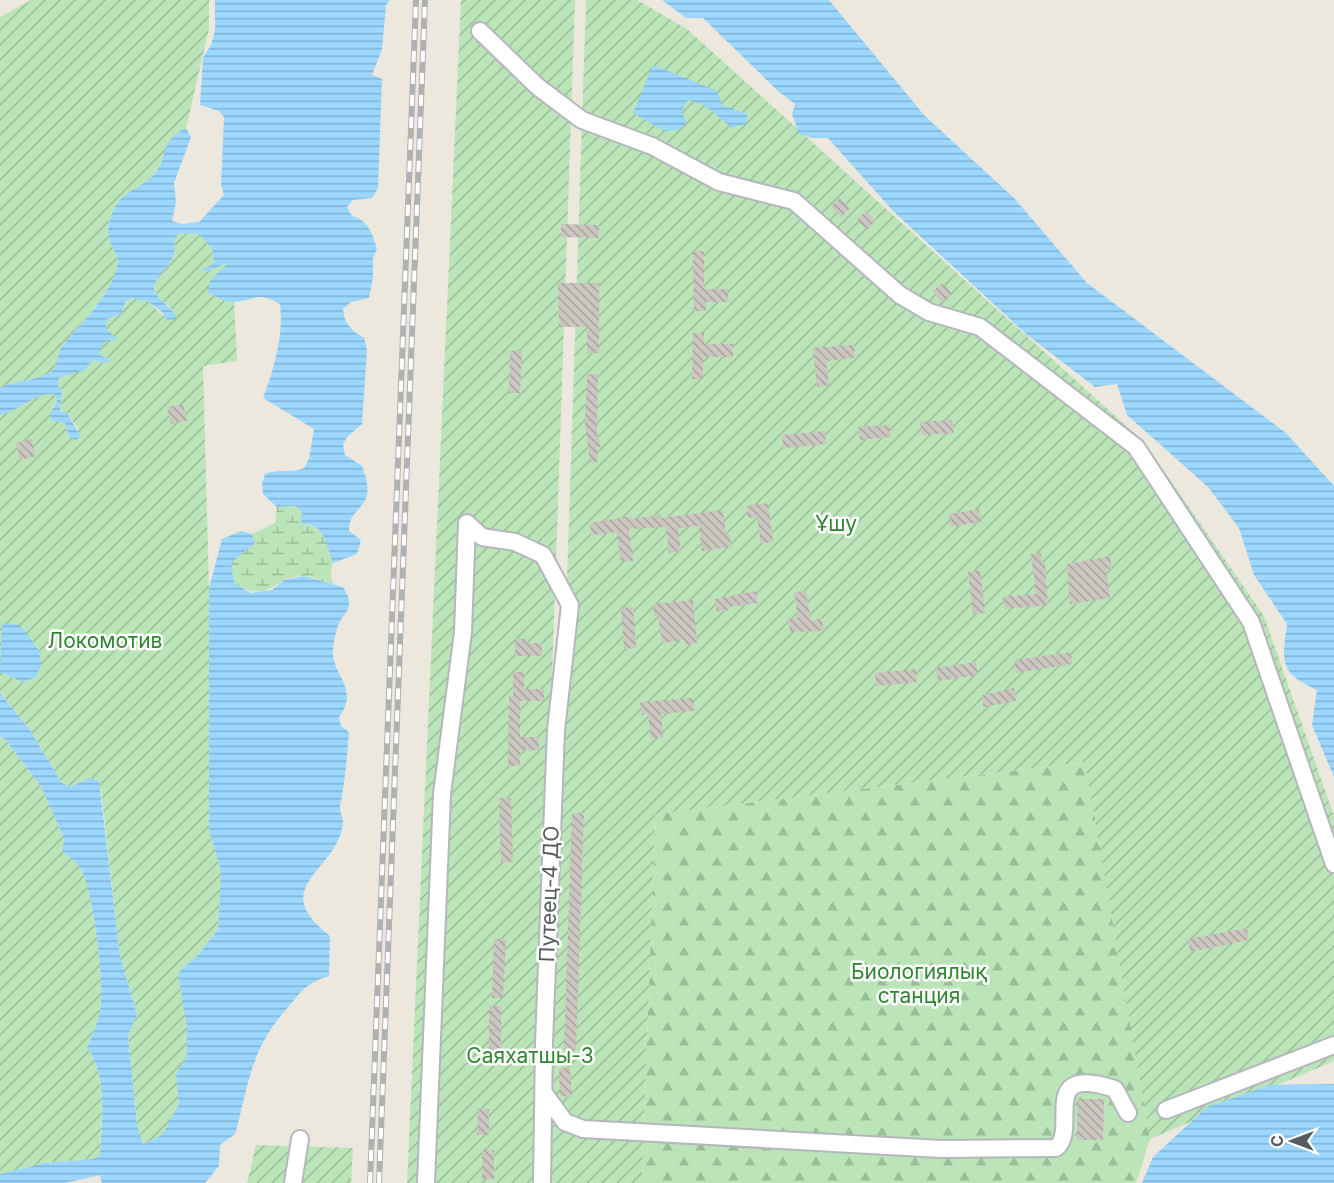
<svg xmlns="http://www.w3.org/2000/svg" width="1334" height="1183" font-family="Inter,sans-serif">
  <defs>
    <pattern id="forest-firs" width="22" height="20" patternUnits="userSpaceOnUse" patternTransform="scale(1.5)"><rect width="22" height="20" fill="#bbe5b9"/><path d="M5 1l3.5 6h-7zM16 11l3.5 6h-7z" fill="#9bbd9a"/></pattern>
    <pattern id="wetland-marsh" width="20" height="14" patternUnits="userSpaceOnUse" patternTransform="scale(1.5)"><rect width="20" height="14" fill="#bbe5b9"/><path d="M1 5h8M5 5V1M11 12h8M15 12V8" fill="none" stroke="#9bbd9a"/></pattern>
    <pattern id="garden-furrows" width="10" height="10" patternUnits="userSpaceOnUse" patternTransform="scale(1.5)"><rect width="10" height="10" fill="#bbe5b9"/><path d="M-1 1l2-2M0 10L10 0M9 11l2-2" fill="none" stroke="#9bbd9a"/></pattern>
    <pattern id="water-rules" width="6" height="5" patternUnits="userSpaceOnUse" patternTransform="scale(1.5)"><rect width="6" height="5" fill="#9bd7ff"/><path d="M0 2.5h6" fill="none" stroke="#81b2d2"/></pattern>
    <pattern id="building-back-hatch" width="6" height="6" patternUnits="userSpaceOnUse" patternTransform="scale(1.5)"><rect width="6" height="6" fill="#cbc6bf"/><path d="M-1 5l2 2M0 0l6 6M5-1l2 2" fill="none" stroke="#a8a49f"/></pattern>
  </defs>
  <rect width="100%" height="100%" fill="#ece8de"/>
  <!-- forest -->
  <path fill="url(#forest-firs)" d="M1086,762L1150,1139L1136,1183H642L655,814Z"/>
  <!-- wetland -->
  <path fill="url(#wetland-marsh)" d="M296,506L302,513V524C322,523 329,542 332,560C334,569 327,574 334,583C323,583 312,575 302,576C269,578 272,605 233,583L231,563L254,543L252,534L275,523L277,507Z"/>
  <!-- garden -->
  <path fill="url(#garden-furrows)" d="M31,0H209V29L186,128C161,141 169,155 156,172C143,189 122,191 113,211C97,242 122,247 117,267C109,297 82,321 63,345C56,354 59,367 49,373C35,381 15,381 0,387V17Z
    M461,0H575L547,826L559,825L586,0H637L687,29L1144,442L1264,616L1334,816V1061L1150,1139L1085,762L655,814L642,1183H407Z
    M179,233H199L212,249L214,263L201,272L209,271L231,260L208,291L234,302L237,361L203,366L209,588V830L221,871L218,929L200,953L179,973L187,1028V1057L176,1073L179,1104L162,1135L143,1144L137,1125L128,1036L137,1013L120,958L101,790L89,778L70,787L61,782L30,730L0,693V415C19,411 36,391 55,394L57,401L53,407L58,421L65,423L69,437L79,430L67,413L60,411L62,392L58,385L59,378L77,372L93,360L105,363L110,359L98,354C103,342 104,331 107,319L116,317L130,299H146L163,316L173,311L158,297L153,287C159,269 179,263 174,240Z
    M0,736L4,738L41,786L64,838L62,852C70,857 77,862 82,871C94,897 105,984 100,1012C97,1024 92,1036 87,1047C108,1079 101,1118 100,1155L93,1159L44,1163L0,1174Z
    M256,1145L353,1148L351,1183H247Z"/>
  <!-- water -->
  <path fill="url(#water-rules)" d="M215,0H390L386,5L382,49L372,75L382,79L378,188L372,198L353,200L347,207L352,216C369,221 372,233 377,249L373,258V277L369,298L351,302L343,309C344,324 352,331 364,338L367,350L362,424L347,437L343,445L345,455L362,466C380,512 348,503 349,531L361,540L357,554L333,563C326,545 325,522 301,524L302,513L296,506L277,507L263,494L262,484L265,474C278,468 290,474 304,468L309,459L314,429L263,398C274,369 284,335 280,304C255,291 257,300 234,302C225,303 215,296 208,292L210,281L229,262L209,271L199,272L214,263L212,249L199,234L179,233L174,240C179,263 160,269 153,287L158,297L176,315V319L167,320L161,311L146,300L142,301L132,298L126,302L120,315L107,319L106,329L117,339L104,342L98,354L111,360L105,363L93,360L84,370L59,378L58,385L62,391L60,411L67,413L81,437L75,440L69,437L65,423L52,421L50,414L57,401L55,394C38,391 19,411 0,415V387C15,381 35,381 49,373C59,367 56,354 63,345C83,321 109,297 117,267C122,247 98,245 113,211C122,190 143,189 156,172C169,154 159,142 186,128L191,137L174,183L176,202L172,221L182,224L199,222L224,195L221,185L224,117L219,111L200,105L203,58L211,45L215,31Z
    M662,0H829L924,115L1015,199L1087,283L1286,433L1334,486V777L1312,725L1317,690C1279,673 1282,662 1287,624L1254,575L1239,528L1208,487L1127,415L1117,384L1095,387L1026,334L893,211L828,138H812L799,134L792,114L795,104L778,91L703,18H686Z
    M653,65L717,91L722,105L747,114V123L732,128L704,105L688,100L681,112L687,121L681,129L664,131L633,113Z
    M241,531L252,534L255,543L231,563L234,583L251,593L272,590L284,580L304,576L343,587C346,592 350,599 349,604C349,610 343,616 340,621C336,630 333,642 333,652C332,674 360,689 339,717L341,726L349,732C347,757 345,782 340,806C339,812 344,818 343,824C336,873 266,886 330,936L329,976C303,984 301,993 284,1012C249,1053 249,1085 235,1134L220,1145L219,1166L205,1183H102L100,1175L65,1183H0V1174L44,1163L93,1159L100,1155C102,1119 108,1078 87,1047C92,1036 97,1024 100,1012C105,984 94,897 82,871C77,862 70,857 62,852L64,838L41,786L4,738L0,736V693L30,730L61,782L70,787L89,778L99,781L120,957L137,1014L128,1036L137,1125L143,1144L162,1135L179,1104L176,1073L187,1057V1028L178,973L200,953L218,929L221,871L209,830V588L222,539Z
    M2,623L16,624L23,628L39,651L41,665L36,677L23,682L0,672Z
    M1334,1084V1183H1142L1153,1157L1207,1107L1270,1085Z"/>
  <!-- building -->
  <path fill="url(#building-back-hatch)" d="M840,198L850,208L841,217L831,206Z
    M866,211L876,221L867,230L857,220Z
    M561,224L599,225V238L561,237Z
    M693,251H704V289H728V302H706V311H694Z
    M558,283H599V353H587V327H559Z
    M943,283L952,294L942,302L933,291Z
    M693,333H704V344H733V357H703V379H692Z
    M854,345L855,358L826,361L829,385L817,387L813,348Z
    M510,351H522L520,393H509Z
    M587,374H598L597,434L601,447H597V462H590L585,423Z
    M183,404L187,421L171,424L167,407Z
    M952,420L954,433L922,435L920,422Z
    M889,425L891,437L860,440L858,427Z
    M825,431L826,444L783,448L782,435Z
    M32,439L35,457L20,460L16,443Z
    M768,503L773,542L761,544L757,517L748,518L746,506Z
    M979,509L981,522L951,527L949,514Z
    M723,510L726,535L730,534L731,547L702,551L699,526L678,528L681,551L669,553L666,527L629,529L633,561L621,562L617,532L591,535L590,523L631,516V519L660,515L661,518Z
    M1041,553L1043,565L1045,564L1048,605L1005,609L1003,597L1036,594L1031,554Z
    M1110,556L1112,569H1106L1110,598L1070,604L1067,564Z
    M980,570L985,613L973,614L968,572Z
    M756,591L758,603L729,607V610L717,611L715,599Z
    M806,591L811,621L822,618L824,631L790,632L788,619L798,618L794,592Z
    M693,600L697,643L685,645L684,640L662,643L658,616H654L653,604Z
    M633,607L636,648L624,649L621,608Z
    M515,639H526V643H542V656H515Z
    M1071,652L1072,664L1016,673L1014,660Z
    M976,662L978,675L938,681L936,668Z
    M916,669L917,682L876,686L875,673Z
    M513,672H524V689H544V701H520V737H539V750H520V766H508L509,696H513Z
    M1014,688L1016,701L983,707L982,695Z
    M693,698L695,711L661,714L663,737L651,739L648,714L642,715L640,702Z
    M499,798H511L513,862H501Z
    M572,813H584L576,1051H564Z
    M1247,928L1249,940L1190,952L1188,939Z
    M494,939H506L503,998H492Z
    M489,1006H501V1049H526V1062H489Z
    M559,1068H570L572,1097L560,1096Z
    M1078,1099H1104L1103,1140H1077Z
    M478,1109H489V1135H477Z
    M482,1150H494V1179H482Z"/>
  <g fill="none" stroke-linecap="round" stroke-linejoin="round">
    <defs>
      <path id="minor" d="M480,31L538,87L582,120L652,146L719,182L794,201L900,295L929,312L980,327L1136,447L1251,622L1334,864
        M467,523L482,537L515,542L543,555L570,605L556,730L544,1043L542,1183
        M544,1093L565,1122L583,1129L941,1149L1056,1148C1080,1129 1036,1063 1115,1089L1128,1113
        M1166,1110L1334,1045
        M293,1183L300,1139
        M426,1183L442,794L463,632L467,523"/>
    </defs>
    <!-- minor casing -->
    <use href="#minor" stroke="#b4b7bc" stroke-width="20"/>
    <!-- minor -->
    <use href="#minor" stroke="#fff" stroke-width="16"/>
    <defs>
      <path id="rail" d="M370,1183L416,0
        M379,1183L425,0"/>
    </defs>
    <!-- rail casing -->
    <use href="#rail" stroke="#b0b1b1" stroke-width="6"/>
    <!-- rail -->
    <use href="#rail" stroke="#fff" stroke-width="4" stroke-dasharray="11" stroke-linecap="butt"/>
  </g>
  <g text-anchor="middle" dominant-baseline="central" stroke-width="5" stroke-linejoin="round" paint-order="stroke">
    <!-- park labels -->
    <g font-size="21" fill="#318532" stroke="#fff">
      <text x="836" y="523">Ұшу</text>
      <text x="105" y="640">Локомотив</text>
      <text x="919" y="971">Биологиялық<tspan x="919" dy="24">станция</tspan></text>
      <text x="530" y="1055">Саяхатшы-3</text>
    </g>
    <!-- street labels -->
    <g font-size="21" fill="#575c60" stroke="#fff">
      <text transform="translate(549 894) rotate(-88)">Путеец-4 ДО</text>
    </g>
  </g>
  <!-- north arrow -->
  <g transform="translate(1292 1141) rotate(270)" stroke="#ffffff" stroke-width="4.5" paint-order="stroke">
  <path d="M0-4.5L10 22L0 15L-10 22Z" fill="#575c60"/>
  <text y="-9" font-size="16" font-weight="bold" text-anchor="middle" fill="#575c60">С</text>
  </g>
</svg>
